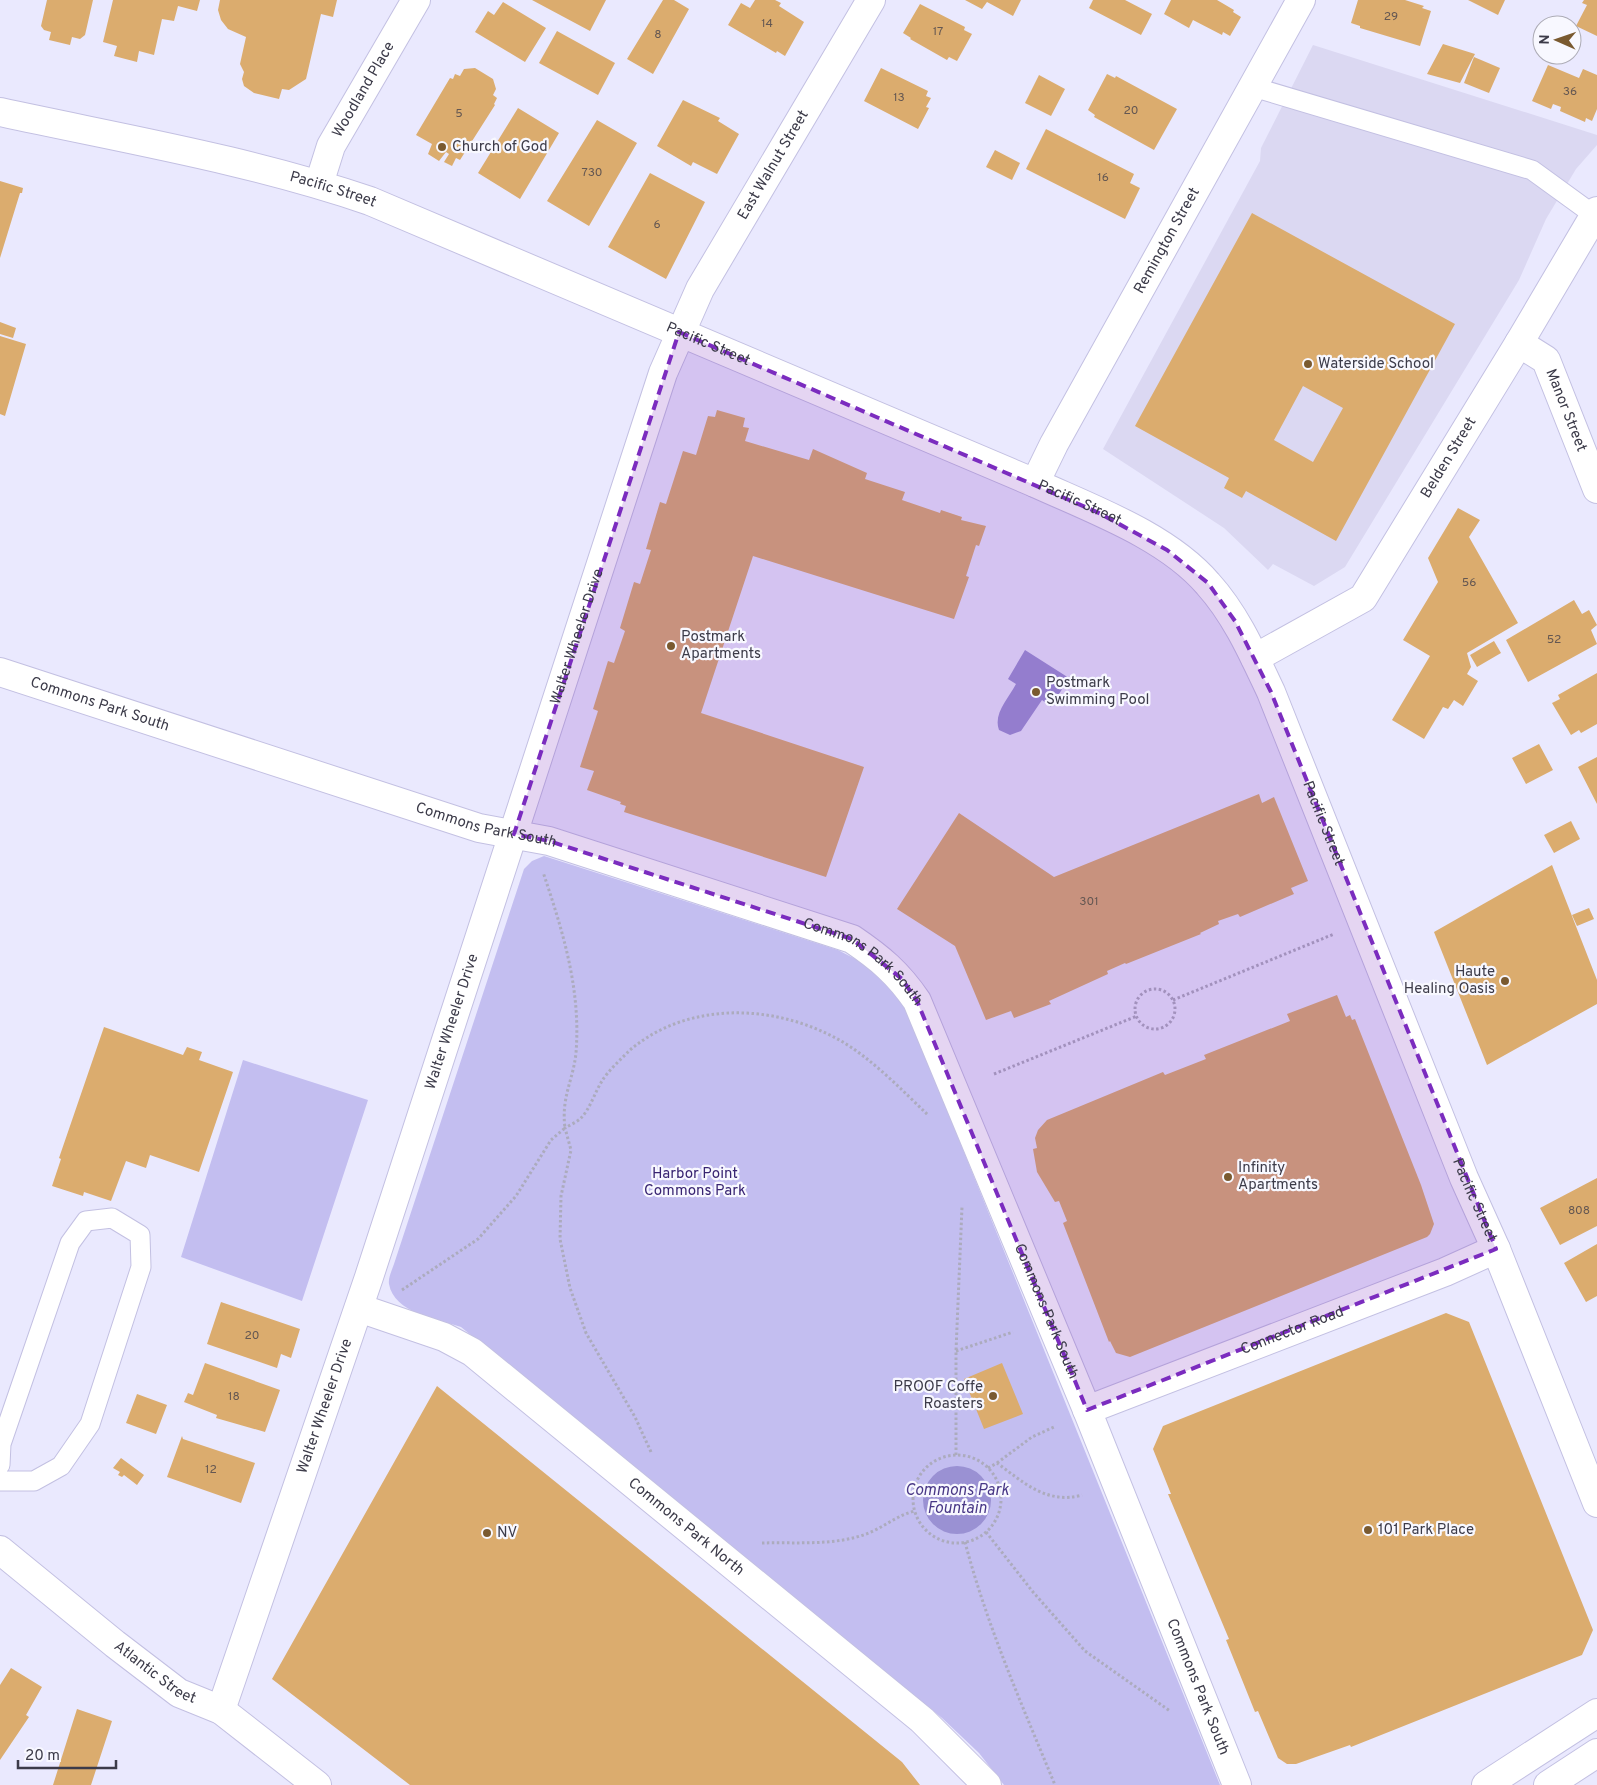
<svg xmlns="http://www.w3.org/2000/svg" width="1597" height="1785" font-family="Overpass,sans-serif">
  <rect width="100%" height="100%" fill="#eae9fe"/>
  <!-- built -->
  <path fill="#dbd8f2" d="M1313,45L1597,135V145L1576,169L1546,219L1519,280L1345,567L1314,586L1273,564L1268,570L1224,528L1103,449L1260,161L1261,148Z"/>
  <!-- green -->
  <path fill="#c3bef0" d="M544,856L838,950L863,963L884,980L907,1011L1220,1785H1004L979,1753L942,1718L461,1327C437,1319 394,1313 389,1284C388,1278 392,1270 394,1264L524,869L532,861Z
    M243,1060L368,1100L302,1301L181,1257Z"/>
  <!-- water -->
  <path fill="#9a91d3" d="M1025,650L1069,678L1051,707L1042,700L1021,731L1010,735L999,730C993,714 1008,699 1016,684L1008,679Z
    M923 1500a34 34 0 1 1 68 0a34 34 0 1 1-68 0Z"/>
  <!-- building -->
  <path fill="#dbac6e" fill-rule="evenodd" d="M47,0H93L85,35L80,39L72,37L70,45L49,40L51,32L44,30L41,26Z
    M113,0H200L197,11L178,6L174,21L162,19L154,55L139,51L137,62L114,56L117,46L103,42Z
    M220,0H337L333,17L321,14L306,79L289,90L282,89L279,99L254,93L244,86L242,79L244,72L240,64L246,37L228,29L221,20L218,10Z
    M532,0H606L590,31Z
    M663,0H674L689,9L653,74L627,59Z
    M755,0H775L781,3L779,6L804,22L785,56L777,51L776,53L728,25L741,3L750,8Z
    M965,0H1021L1013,16L987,2L982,9Z
    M1093,0H1125L1152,14L1141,35L1089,8Z
    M1171,0H1217L1234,10L1233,12L1241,17L1230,36L1223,32L1222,35L1193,20L1189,28L1164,14Z
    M1358,0H1405L1424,6L1422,8L1431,11L1420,46L1360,28V26L1351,23Z
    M1468,0H1505L1498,15Z
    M1584,0H1597V36L1576,26L1587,5L1582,3Z
    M503,2L546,28L525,62L475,32L488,11L494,15Z
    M920,4L965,27L964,30L972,34L957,61L949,57L947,60L910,39L911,38L903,33Z
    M557,31L615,63L598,95L539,63Z
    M1443,44L1475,54L1460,83L1427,74Z
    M1474,57L1500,68L1489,93L1464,83Z
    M1548,65L1579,78L1583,69L1597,75V109L1592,121L1586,118L1585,122L1560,111L1561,107L1553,104L1551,109L1532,101Z
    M475,68L493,79L496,89L493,95L497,98L494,104L495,105L460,160L456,158L452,166L444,162L449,154L446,152L439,161L428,154L432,144L416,135L450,78L453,79L455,74L460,76L464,69Z
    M881,68L928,91L926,96L931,98L926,107L929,108L918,129L864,101Z
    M1107,74L1115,78L1116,76L1177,109L1154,150L1094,117L1095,115L1088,110Z
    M1039,75L1065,89L1051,116L1025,103Z
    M683,100L720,118L718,121L739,134L717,174L693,162L691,166L657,146Z
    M518,108L559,133L520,199L478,173Z
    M597,120L637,143L589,226L547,201Z
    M1046,129L1134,174L1130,183L1140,188L1125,219L1026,169Z
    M995,150L1020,163L1012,180L986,167Z
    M650,173L705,202L666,279L608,247Z
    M0,181L23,188L22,193H20L0,258Z
    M1252,213L1455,324L1336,541L1246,491L1242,498L1224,488L1229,478L1135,426ZM1303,386L1343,408L1313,462L1274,440Z
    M0,322L16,328L13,338L0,334Z
    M0,336L26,344L5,416L0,414Z
    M717,410L745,418L743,427L749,428L745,441L809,460L813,449L867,473L865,479L905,492L902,500L940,513L941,510L962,517L961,520L986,526L979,546L976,545L966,576L969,577L954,619L753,556L701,713L864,767L826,877L624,812L626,806L620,804L621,802L587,790L594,771L580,767L598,711L593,709L608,661L614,663L625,631L620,628L634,582L640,584L651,550L646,549L660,502L666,504L683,451L696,455L708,416L715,417Z
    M1458,508L1480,520L1469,537L1518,623L1467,653L1471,667L1467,674L1478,681L1463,706L1454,700L1448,709L1443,707L1424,739L1392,720L1430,656L1403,640L1438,582L1428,558Z
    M1574,600L1582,614L1589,610L1597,625L1591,630L1597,644L1528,682L1506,640Z
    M1494,641L1501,653L1477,667L1470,655Z
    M1597,673V724L1581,733L1579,730L1571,735L1552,703L1560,699L1558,695Z
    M1539,744L1553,770L1526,784L1512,758Z
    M1597,757V804L1578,767Z
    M1259,794L1262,803L1274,797L1308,881L1291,888L1294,894L1240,917L1238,914L1218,921L1219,924L1200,933L1201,934L1126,964L1125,963L1107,971L1108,974L1049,1001L1051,1004L1014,1018L1011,1011L986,1020L955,946L897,909L959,813L1054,877Z
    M1571,821L1580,839L1554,853L1544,835Z
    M1552,865L1597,980V1004L1487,1065L1434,932Z
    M1589,908L1594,919L1577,926L1572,915Z
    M1337,995L1346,1017L1350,1015L1352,1020L1355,1019L1421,1185L1434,1224L1430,1234L1427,1237L1130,1357L1116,1353L1110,1341L1109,1342L1063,1223L1067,1221L1059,1201L1055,1202L1037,1172L1033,1149L1037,1148L1035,1138L1038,1130L1047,1120L1163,1072L1165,1075L1206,1059L1204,1055L1290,1021L1287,1014Z
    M104,1027L183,1055L187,1047L202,1052L199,1060L233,1072L199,1172L150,1155L146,1168L126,1161L111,1201L84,1192L83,1196L52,1186L61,1159L59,1158Z
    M1597,1178V1226L1560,1245L1540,1208Z
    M1597,1244V1296L1586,1302L1564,1263Z
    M221,1302L300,1329L291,1358L281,1354L277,1368L207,1344Z
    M1446,1313L1469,1322L1593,1630L1582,1655L1351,1747L1350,1745L1296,1764H1287L1278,1758L1258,1711L1255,1712L1226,1640L1229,1639L1168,1494H1171L1153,1449L1163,1426Z
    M205,1363L280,1390L265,1432L216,1418L217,1415L184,1402L188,1393L193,1395Z
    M1002,1363L1023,1414L984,1429L964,1379Z
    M437,1386L902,1762L920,1785H410L272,1679Z
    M137,1394L167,1405L156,1434L126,1423Z
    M182,1436L183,1439L255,1463L241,1503L167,1477Z
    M121,1458L144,1475L137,1485L124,1475L122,1477L118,1475L120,1472L113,1468Z
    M11,1668L42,1687L26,1715L29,1717L0,1760V1685Z
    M77,1709L112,1721L91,1785H53Z"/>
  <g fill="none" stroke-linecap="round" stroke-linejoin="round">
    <defs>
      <path id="lane" d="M1253,87L1532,170L1594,215
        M0,1465L1,1444L70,1243L86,1221L112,1218L140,1235L141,1267L90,1424L61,1466L34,1481H0"/>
      <g id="street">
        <path id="s1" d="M319,184L331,146L416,0"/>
        <path id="s2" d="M1519,343L1546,360L1597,489"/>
        <path id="s3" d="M1035,483L1054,444L1301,0"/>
        <path id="s4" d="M1255,658L1363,598L1519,343L1597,211"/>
        <path id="s5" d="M0,672L479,828L549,841L852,939C880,958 898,973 917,1001L1087,1410L1237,1785"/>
        <path id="s6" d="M359,1308L444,1337L472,1352L922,1720L987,1785"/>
        <path id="s7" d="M1087,1410L1445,1272L1496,1249"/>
        <path id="s8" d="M221,1710L369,1277L663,373L700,289L871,0"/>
      </g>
      <g id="secondary">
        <path id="s9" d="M0,112C124,139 250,160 370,201L1035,483C1092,509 1167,536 1208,584C1236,615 1253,654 1271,692L1464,1178L1496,1249L1597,1503"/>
        <path id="s10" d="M0,1550L115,1644L179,1693L221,1710L317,1785"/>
        <path d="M1486,1785L1597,1713"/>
        <path d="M1548,1785L1597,1753"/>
      </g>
    </defs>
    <!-- lane casing -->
    <use href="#lane" stroke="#c3c0e2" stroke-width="21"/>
    <!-- street casing -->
    <use href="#street" stroke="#c3c0e2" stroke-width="30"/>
    <!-- secondary casing -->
    <use href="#secondary" stroke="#c3c0e2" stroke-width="30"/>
    <!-- path -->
    <path stroke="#acabbd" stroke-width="3" stroke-dasharray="2.5 2.5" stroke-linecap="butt" d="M1135 1009a20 20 0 1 1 40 0a20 20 0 1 1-40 0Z
      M1173,1000L1334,934
      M994,1074L1137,1016
      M402,1290L478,1239L516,1196L551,1140L565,1128C561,1097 573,1081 576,1053C581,989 563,932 543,872
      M956,1351L1013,1332
      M651,1452L635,1417L586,1333L570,1288L560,1239L561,1196L571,1150L565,1128C570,1125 577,1122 581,1118C590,1109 595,1092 602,1081C608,1071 621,1059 630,1050C689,1000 777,1004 841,1041C871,1058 903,1091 928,1115
      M956,1455V1351L962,1207
      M913 1499a44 44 0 1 1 88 0a44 44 0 1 1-88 0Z
      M997,1463L1032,1437L1054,1427
      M988,1468L997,1463C1023,1482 1047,1505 1082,1495
      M986,1532L1033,1592L1085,1651L1170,1711
      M965,1542C987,1626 1022,1705 1055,1785
      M762,1543C795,1542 834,1546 866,1534C883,1528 897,1515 915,1511"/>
    <!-- lane -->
    <use href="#lane" stroke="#fff" stroke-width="19"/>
    <!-- street -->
    <use href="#street" stroke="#fff" stroke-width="28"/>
    <!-- secondary -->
    <use href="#secondary" stroke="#fff" stroke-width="28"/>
  </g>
  <!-- marked area -->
  <path fill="#7b2cbf" fill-opacity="0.2" stroke="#7b2cbf" stroke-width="4" stroke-dasharray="10 6" stroke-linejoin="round" d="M679,332L1097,512L1167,550L1208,583L1235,621L1271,692L1496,1249L1087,1410L917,1001L902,979L852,939L549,841L514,834Z"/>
  <!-- markers -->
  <g fill="#7a5a30" stroke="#f8f8ff" stroke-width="2">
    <circle cx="442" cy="147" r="5"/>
    <circle cx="1308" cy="364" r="5"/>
    <circle cx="671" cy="646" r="5"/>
    <circle cx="1036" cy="692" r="5"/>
    <circle cx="1505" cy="981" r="5"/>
    <circle cx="1228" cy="1177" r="5"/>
    <circle cx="993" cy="1396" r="5"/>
    <circle cx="1368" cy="1530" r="5"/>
    <circle cx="487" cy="1533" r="5"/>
  </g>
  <g text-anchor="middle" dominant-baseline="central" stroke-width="4.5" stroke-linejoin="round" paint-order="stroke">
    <!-- number labels -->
    <g font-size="12" fill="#645752">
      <text x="1391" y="17">29</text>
      <text x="767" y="24">14</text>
      <text x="938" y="32">17</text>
      <text x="658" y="35">8</text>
      <text x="1570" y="92">36</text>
      <text x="899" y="98">13</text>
      <text x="1131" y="111">20</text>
      <text x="459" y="114">5</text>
      <text x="592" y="173">730</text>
      <text x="1103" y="178">16</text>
      <text x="657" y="225">6</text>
      <text x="1469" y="583">56</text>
      <text x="1554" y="640">52</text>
      <text x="1089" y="902">301</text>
      <text x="1579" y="1211">808</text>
      <text x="252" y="1336">20</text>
      <text x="234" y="1397">18</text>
      <text x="211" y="1470">12</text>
    </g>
    <!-- street labels -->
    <g font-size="15" fill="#3c3b49" stroke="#f8f8ff">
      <text stroke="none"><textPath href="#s1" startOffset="105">Woodland Place</textPath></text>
      <text stroke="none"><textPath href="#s8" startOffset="1644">East Walnut Street</textPath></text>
      <text stroke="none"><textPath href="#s9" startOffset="342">Pacific Street</textPath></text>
      <text stroke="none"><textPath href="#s3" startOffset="276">Remington Street</textPath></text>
      <text stroke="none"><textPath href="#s9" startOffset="748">Pacific Street</textPath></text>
      <text stroke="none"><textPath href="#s2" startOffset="86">Manor Street</textPath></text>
      <text stroke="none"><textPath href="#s4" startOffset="288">Belden Street</textPath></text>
      <text stroke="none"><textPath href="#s9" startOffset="1152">Pacific Street</textPath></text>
      <text stroke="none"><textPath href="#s8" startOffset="1131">Walter Wheeler Drive</textPath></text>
      <text stroke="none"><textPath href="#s5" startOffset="105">Commons Park South</textPath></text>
      <text stroke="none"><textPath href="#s9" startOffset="1572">Pacific Street</textPath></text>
      <text stroke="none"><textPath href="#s5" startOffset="510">Commons Park South</textPath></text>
      <text stroke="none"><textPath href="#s5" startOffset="915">Commons Park South</textPath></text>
      <text stroke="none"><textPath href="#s8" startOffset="726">Walter Wheeler Drive</textPath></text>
      <text stroke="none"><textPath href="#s9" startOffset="1978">Pacific Street</textPath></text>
      <text stroke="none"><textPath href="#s5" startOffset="1320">Commons Park South</textPath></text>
      <text stroke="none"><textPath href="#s7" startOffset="220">Connector Road</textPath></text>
      <text stroke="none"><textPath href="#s8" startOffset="321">Walter Wheeler Drive</textPath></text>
      <text stroke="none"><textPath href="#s6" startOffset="398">Commons Park North</textPath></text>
      <text stroke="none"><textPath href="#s10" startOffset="198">Atlantic Street</textPath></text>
      <text stroke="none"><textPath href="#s5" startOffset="1725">Commons Park South</textPath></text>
    </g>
    <!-- poi labels -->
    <g font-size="15" fill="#3c3b49" stroke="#f8f8ff" text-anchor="start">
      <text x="452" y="147">Church of God</text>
      <text x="1318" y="364">Waterside School</text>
      <text x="681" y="637">Postmark<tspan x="681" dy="17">Apartments</tspan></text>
      <text x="1046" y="683">Postmark<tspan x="1046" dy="17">Swimming Pool</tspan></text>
      <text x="1495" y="972" text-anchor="end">Haute<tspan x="1495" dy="17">Healing Oasis</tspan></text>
      <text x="1238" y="1168">Infinity<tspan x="1238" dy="17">Apartments</tspan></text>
      <text x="983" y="1387" text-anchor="end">PROOF Coffe<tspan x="983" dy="17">Roasters</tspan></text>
      <text x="1378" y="1530">101 Park Place</text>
      <text x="497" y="1533">NV</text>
    </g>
    <!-- park labels -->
    <g font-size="15" fill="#382472" stroke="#f8f8ff">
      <text x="695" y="1174">Harbor Point<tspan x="695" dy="17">Commons Park</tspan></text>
    </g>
    <!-- water labels -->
    <g font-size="16" font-style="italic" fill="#493887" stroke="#f8f8ff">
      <text x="957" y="1491">Commons Park<tspan x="957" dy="18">Fountain</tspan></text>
    </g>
  </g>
  <!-- north arrow -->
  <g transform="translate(1557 40) rotate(272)"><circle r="24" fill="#f8f8ff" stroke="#adacb6"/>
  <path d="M0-4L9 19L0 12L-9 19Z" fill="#7a5a30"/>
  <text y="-8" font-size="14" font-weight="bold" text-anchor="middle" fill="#3c3b49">N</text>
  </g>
  <!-- scale -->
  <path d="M18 1760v8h98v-8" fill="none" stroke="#3c3b49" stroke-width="2.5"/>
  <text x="25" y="1760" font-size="15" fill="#3c3b49" stroke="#f8f8ff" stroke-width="4" paint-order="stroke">20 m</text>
</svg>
